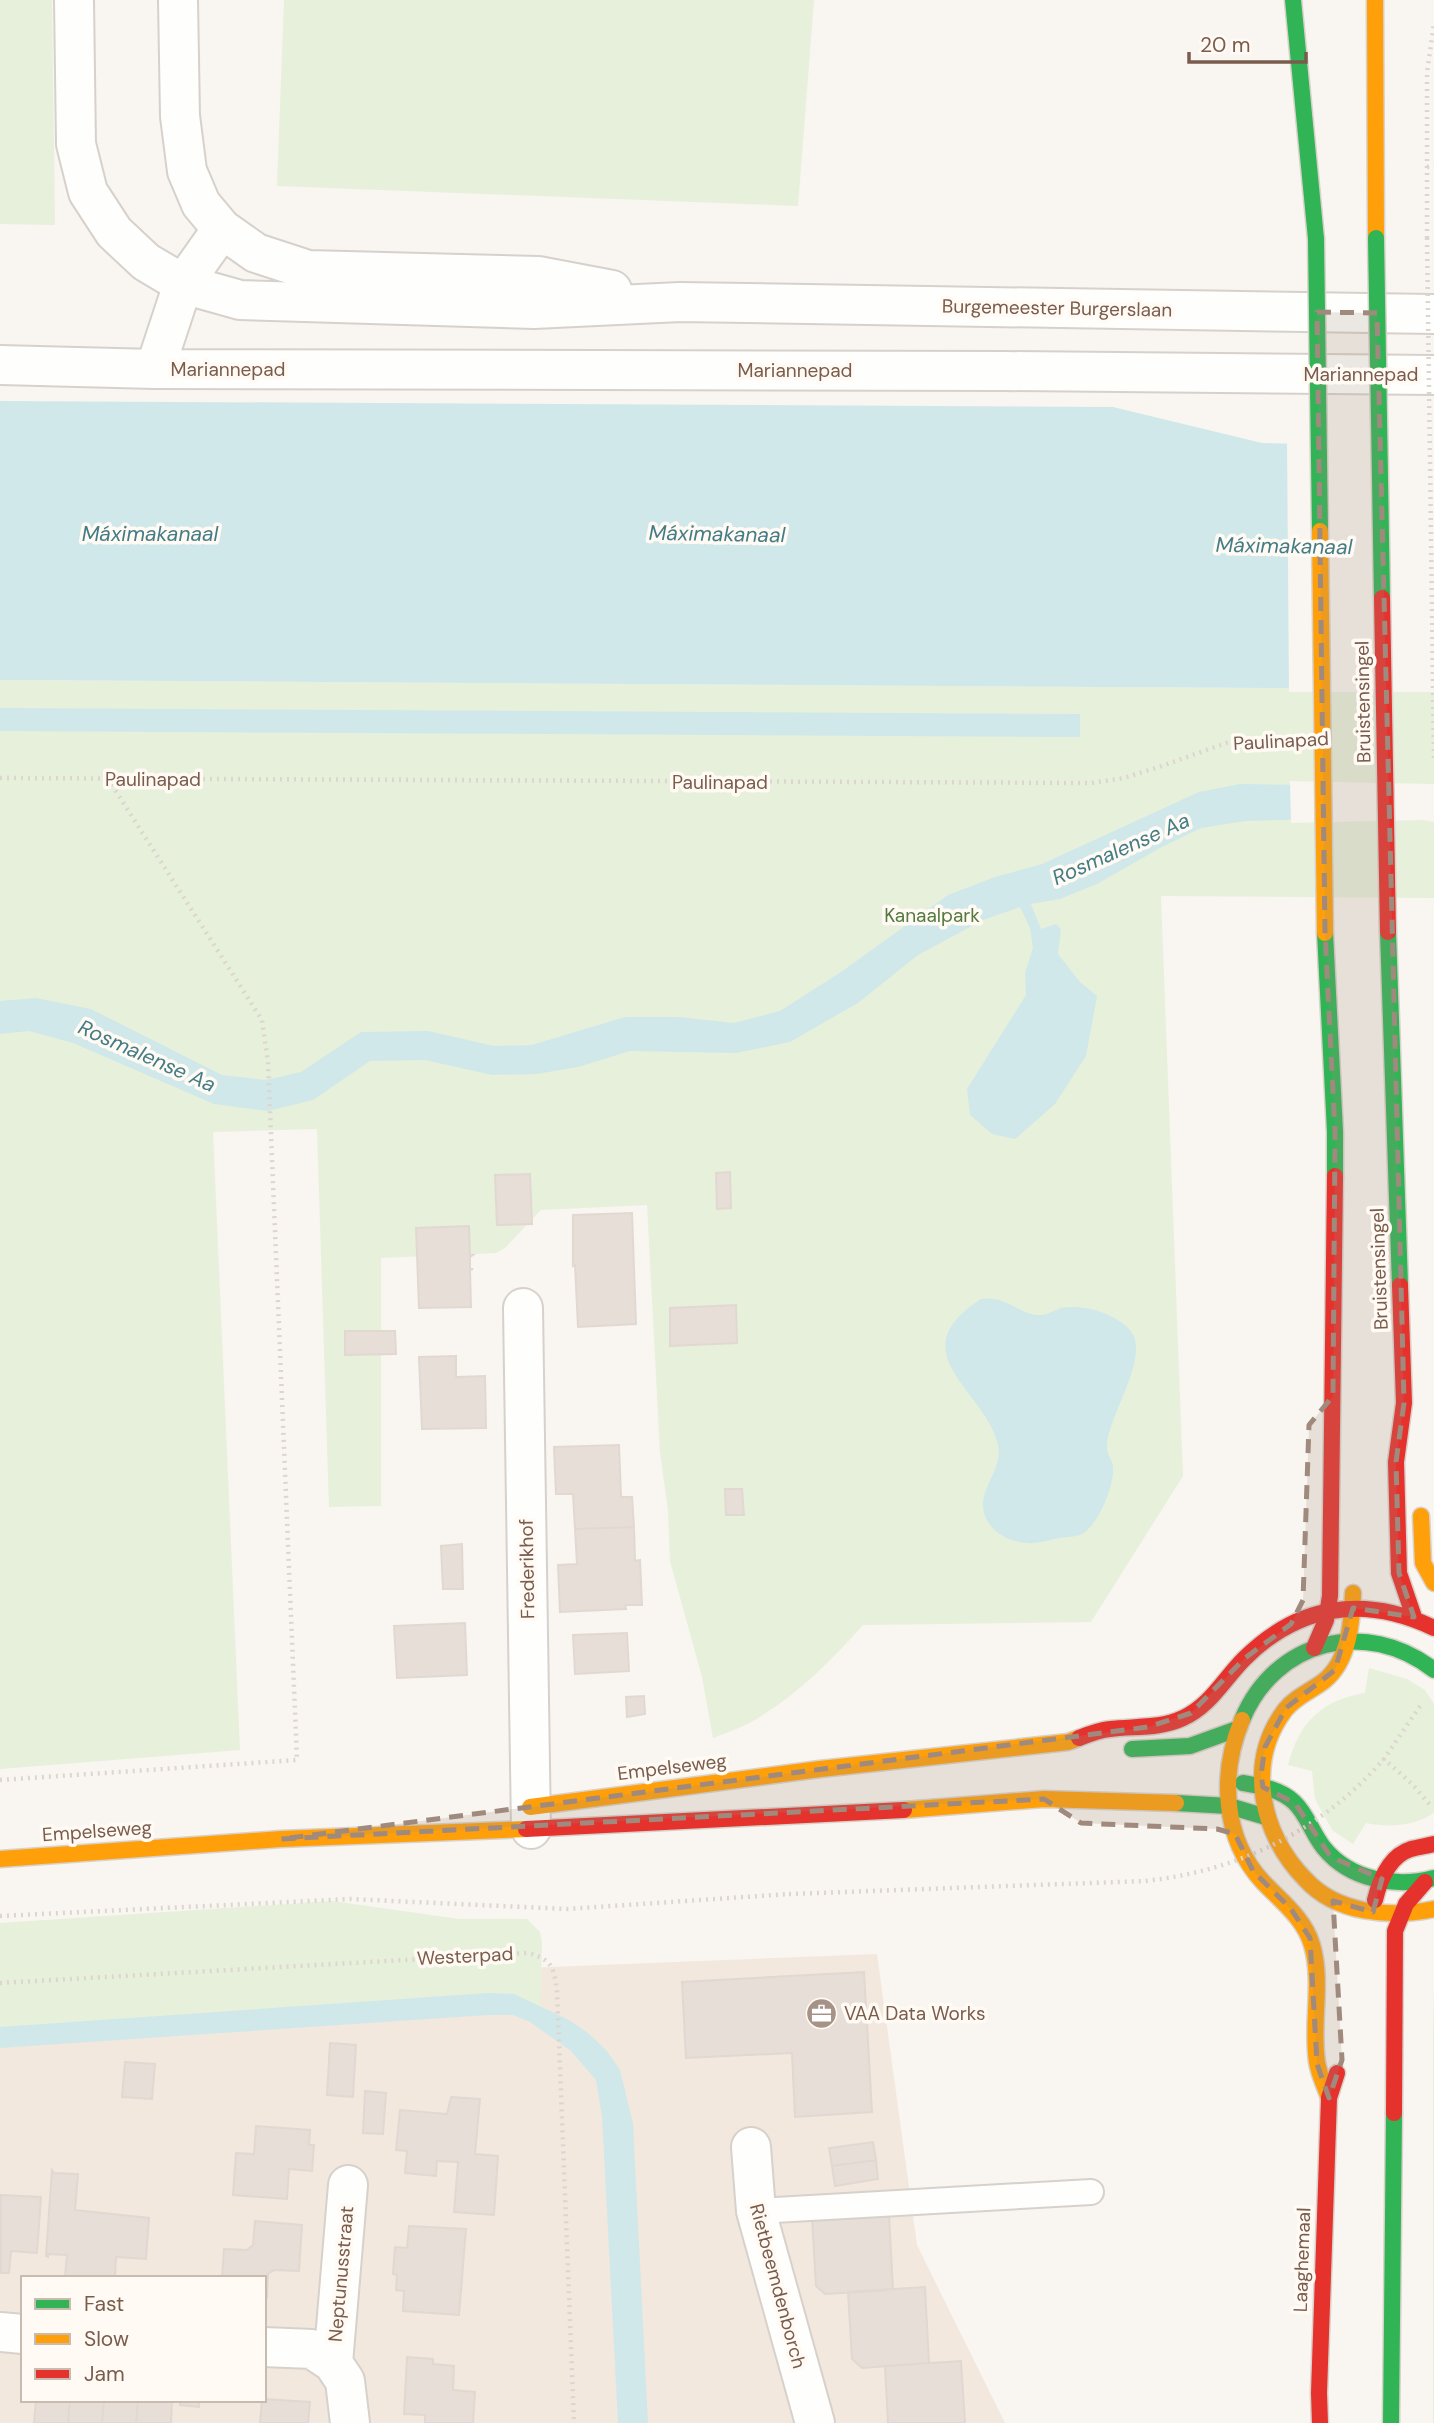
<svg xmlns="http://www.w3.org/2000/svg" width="1434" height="2423" font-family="'DM Sans',sans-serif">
  <rect width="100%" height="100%" fill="#f9f5f0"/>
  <!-- residential -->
  <path fill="#f2e8de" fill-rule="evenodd" d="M877,1954L917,2245L1005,2423H0V2003L525,1968ZM23,2278H264V2400H23Z"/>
  <!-- green -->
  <path fill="#e7f0db" d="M0,0H52L55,225L0,224Z
    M284,0H814L798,206L277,186Z
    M0,680L1434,689V898L1161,896L1183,1476L1091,1622L863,1625C831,1661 795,1697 753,1721C740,1728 726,1733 713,1738L702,1677L670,1561L668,1511L660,1452L647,1205L541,1210L505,1248L496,1253L381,1258V1506L329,1507L317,1129L213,1132L240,1750L0,1769Z
    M1369,1668L1407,1679L1425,1690L1434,1704V1813C1414,1826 1389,1828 1366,1823L1353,1844L1332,1830L1315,1799L1312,1771L1288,1765C1299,1723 1321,1700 1365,1693Z
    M332,1901L459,1919H527L540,1932L542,1942L540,2020L532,2010L0,2038V1923Z
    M1434,1989V2423H1433V2032Z"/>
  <!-- water -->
  <path fill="#d0e8ea" d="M0,401L1113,407L1262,443L1434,447V689L0,680Z
    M0,708L1080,714V737L0,731Z
    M1240,784L1425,787L1423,816L1245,821L1201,828L1160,848L1097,884L1060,899L1031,904L1041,929L1056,924L1061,929L1058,954L1080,982L1097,996L1086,1056L1055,1104L1015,1139L992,1134L970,1115L967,1089L1026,995L1025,973L1033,948L1030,928L1020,907L983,920L918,955L858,1003L790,1042L736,1053L630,1051L578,1067L536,1074L492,1075L425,1060L370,1061L313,1100L268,1111L214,1104L73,1043L29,1031L0,1034V1001L36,998L91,1009L222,1075L266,1080L301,1072L361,1032L428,1031L494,1046L532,1045L625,1017H679L734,1023L780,1011L841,972L948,895L995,877L1042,864L1199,792Z
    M981,1299C987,1299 995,1298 1002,1301C1014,1305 1027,1316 1041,1315C1048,1315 1055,1310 1061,1308C1084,1304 1114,1313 1130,1330C1152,1355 1107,1417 1107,1446C1106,1453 1112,1460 1113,1466C1115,1485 1098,1527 1080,1535C1073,1537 1065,1537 1059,1538C1049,1540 1037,1544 1027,1543C1006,1542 984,1528 983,1506C982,1487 1003,1466 998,1445C986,1390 897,1353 981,1299Z
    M488,1993L514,1994L569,2020L588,2033L607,2051L620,2070L633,2123L648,2423H618L602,2116L596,2080L571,2051L530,2022L513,2015H488L0,2048V2027Z"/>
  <!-- pier -->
  <path fill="#f9f5f0" d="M1287,440L1434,444V692H1289Z
    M1290,781L1434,784V822L1423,820L1291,823Z"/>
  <!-- building -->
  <path fill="#e6ded7" stroke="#e2d8d2" stroke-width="2" d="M730,1172L731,1208L717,1209L716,1173Z
    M530,1174L532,1224L497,1225L495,1175Z
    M632,1213L636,1324L578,1327L575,1265L573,1266V1215Z
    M469,1226L470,1255H473L470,1257V1269H473L470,1270L471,1307L419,1308L416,1228Z
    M736,1305L737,1343L670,1346V1308Z
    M345,1331H395L396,1354L345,1355Z
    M456,1356V1377L485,1376L486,1428L422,1429L419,1357Z
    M619,1445L621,1497H632L634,1527L575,1529L573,1494H556L554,1447Z
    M725,1489H742L744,1515H726Z
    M634,1527L635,1561L640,1560L642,1605H625L626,1609L560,1612L558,1565L577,1564L575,1529Z
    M462,1544L463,1589H443L441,1546Z
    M465,1623L467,1675L397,1678L394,1626Z
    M627,1633L629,1671L575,1674L573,1635Z
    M644,1696L645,1714L627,1717L626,1697Z
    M864,1972L872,2112L795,2117L792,2053L686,2058L682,1982Z
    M330,2043L356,2045L353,2097L327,2095Z
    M125,2062L155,2064L152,2099L122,2097Z
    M365,2091L386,2093L383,2134L363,2133Z
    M451,2097L480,2099L475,2154L498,2156L494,2215L454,2212L458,2162L437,2161L436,2176L405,2173L407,2151L396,2150L400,2110L447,2114Z
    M256,2126L310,2130L309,2145H314L312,2171L289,2169L287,2199L233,2195L236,2153L254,2154Z
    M873,2142L876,2160L832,2166L829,2148Z
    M876,2160L878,2179L835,2186L832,2166Z
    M52,2170L54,2173L78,2174L75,2210L149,2218L146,2259L116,2257L115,2278L65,2277L67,2255L48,2254V2257L46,2256Z
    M1,2195L41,2197L37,2253L11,2251L9,2273H1Z
    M889,2214L893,2290L825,2294L816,2286L812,2218Z
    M255,2221L302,2225L299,2271L274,2270L268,2274L267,2298H264V2278H222L224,2249L247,2250L253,2245Z
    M409,2226L466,2229L459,2315L403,2311L404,2291L396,2290L397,2275L393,2274L395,2247L407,2248Z
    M925,2287L929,2363L862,2368L852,2359L848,2292Z
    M407,2357L433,2359V2364L454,2366L453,2390L475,2392L473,2423H425V2415L404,2414Z
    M961,2361L965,2423H888L885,2366Z
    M264,2399L310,2402L308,2423H260L262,2400Z
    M36,2400H70L68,2423H34Z
    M70,2400H104L102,2423H68Z
    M104,2400H138L136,2423H102Z
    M138,2400H172L171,2423H136Z
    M180,2400H199V2407L180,2405Z"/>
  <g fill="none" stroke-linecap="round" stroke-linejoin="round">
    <defs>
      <path id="lane" d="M756,2211L1091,2192"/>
      <path id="street" d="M74,0L76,144L88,192L114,232L146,262L183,284L240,300L534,309L680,302L1434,314
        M178,0L180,116L187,171L201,204L222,229L256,253L308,270L538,276L612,290
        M0,365L155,369L1004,371L1434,375
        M155,369L183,284L222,229
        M523,1308L531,1829
        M751,2147L756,2211L815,2423
        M0,2332L23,2334
        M264,2347L312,2349L333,2363L345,2381L350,2423
        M333,2363L348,2185"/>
      <path id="fast" d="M1293,0L1316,239
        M1388,932L1400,1285
        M1325,933L1335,1132V1176
        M1242,1720C1275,1640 1366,1617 1434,1670
        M1132,1749L1190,1746L1237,1729
        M1243,1783C1261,1786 1280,1789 1294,1802C1307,1814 1312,1833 1324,1848C1350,1880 1396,1888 1434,1878
        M1176,1803L1229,1806L1266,1817
        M1391,2423L1394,2113"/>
      <path id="slow" d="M1375,0L1376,238
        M1421,1516L1423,1563L1434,1583
        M1353,1593C1352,1623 1349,1661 1324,1681C1311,1691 1295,1697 1285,1710C1245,1763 1261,1834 1305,1879C1337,1914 1390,1918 1434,1909
        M1242,1720C1220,1773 1222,1838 1263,1882C1281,1901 1304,1918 1312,1945C1323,1983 1311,2023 1317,2062C1319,2075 1325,2086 1329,2098
        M530,1807L820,1769L1068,1742L1079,1738
        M904,1810L1044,1799L1176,1803
        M0,1859L281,1839L526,1829"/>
      <path id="jam" d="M1400,1285L1404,1403L1396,1462L1399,1573L1414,1617
        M1314,1648L1326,1620L1330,1596L1335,1176
        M1079,1738C1089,1734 1099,1730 1110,1729C1134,1726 1160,1729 1183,1718C1210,1706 1224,1679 1244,1659C1299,1604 1365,1595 1434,1628
        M526,1829L904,1810
        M1375,1900C1380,1879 1389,1856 1411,1849C1419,1847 1426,1846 1434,1844
        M1394,2113L1395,1931L1406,1904L1425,1882
        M1320,2423L1319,2393L1329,2098L1337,2073"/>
    </defs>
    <!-- lane casing -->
    <use href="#lane" stroke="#d7d1cb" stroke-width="28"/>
    <!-- street casing -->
    <use href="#street" stroke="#d7d1cb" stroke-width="42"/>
    <!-- fast casing -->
    <use href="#fast" stroke="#d9d2cb" stroke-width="19"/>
    <!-- slow casing -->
    <use href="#slow" stroke="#d9d2cb" stroke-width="19"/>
    <!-- jam casing -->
    <use href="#jam" stroke="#d9d2cb" stroke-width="19"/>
    <!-- path -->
    <path stroke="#dcd5d0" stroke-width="4.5" stroke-dasharray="2 5" stroke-linecap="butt" d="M1427,167L1434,166
      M1427,238V73L1434,23
      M0,778L1091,783L1124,778L1159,767L1229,742L1283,740
      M1420,1706L1384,1759L1412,1784L1431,1806
      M0,1780L297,1760L268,1063L262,1020L108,779
      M0,1916L350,1899L567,1909L789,1894
      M0,1983L528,1953C552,1959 554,1968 557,1991L574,2423"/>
    <!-- lane -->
    <use href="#lane" stroke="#fefefd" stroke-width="24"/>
    <!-- street -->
    <use href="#street" stroke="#fefefd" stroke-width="38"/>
    <!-- fast -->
    <use href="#fast" stroke="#30b455" stroke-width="16"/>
    <!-- slow -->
    <use href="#slow" stroke="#ff9f0a" stroke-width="16"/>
    <!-- jam -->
    <use href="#jam" stroke="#e5322d" stroke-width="16"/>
    <defs>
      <path id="fast-bridge" d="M1376,238L1382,598
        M1316,239L1320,531"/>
      <path id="slow-bridge" d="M1320,531L1325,933"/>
      <path id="jam-bridge" d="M1382,598L1388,932"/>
    </defs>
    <!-- fast-bridge casing -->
    <use href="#fast-bridge" stroke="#d9d2cb" stroke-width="19" stroke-linecap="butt"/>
    <!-- slow-bridge casing -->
    <use href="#slow-bridge" stroke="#d9d2cb" stroke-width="19" stroke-linecap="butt"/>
    <!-- jam-bridge casing -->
    <use href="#jam-bridge" stroke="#d9d2cb" stroke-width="19" stroke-linecap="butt"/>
    <!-- path-bridge -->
    <path stroke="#dcd5d0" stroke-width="4.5" stroke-dasharray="2 5" stroke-linecap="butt" d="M1427,238L1434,761
      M789,1894L1145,1881C1239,1871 1321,1831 1384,1759"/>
    <!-- fast-bridge -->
    <use href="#fast-bridge" stroke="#30b455" stroke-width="16"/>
    <!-- slow-bridge -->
    <use href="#slow-bridge" stroke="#ff9f0a" stroke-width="16"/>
    <!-- jam-bridge -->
    <use href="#jam-bridge" stroke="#e5322d" stroke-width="16"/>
  </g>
  <!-- marked area -->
  <path fill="#9f8a7d" fill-opacity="0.2" stroke="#9f8a7d" stroke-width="5" stroke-dasharray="14 9" stroke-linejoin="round" d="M1317,312L1377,313L1404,1403L1396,1462L1399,1573L1414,1617L1353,1608L1335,1670L1286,1708L1265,1747L1261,1775L1263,1787L1295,1803L1331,1857L1382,1879L1373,1912L1333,1901L1342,2060L1329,2098L1317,2064L1310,1938L1291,1909L1253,1871L1235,1834L1217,1829L1081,1823L1044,1799L281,1839L1148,1727L1191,1713L1245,1658L1291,1624L1303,1600L1309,1425L1333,1396L1335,1132L1325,933Z"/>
  <!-- icons -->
  <defs>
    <symbol id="office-disc" viewBox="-11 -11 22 22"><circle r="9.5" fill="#a69286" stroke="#fffaf3"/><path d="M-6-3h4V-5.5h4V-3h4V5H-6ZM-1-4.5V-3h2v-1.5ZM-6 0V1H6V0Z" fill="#fff"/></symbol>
  </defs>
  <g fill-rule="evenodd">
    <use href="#office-disc" x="804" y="1996" width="35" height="35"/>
  </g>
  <g text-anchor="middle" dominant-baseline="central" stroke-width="7" stroke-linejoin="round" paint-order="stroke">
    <!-- street labels -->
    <g font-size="19" fill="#7a5c4d" stroke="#fffaf3">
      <text transform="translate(1057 308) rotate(1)">Burgemeester Burgerslaan</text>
      <text x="228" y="369">Mariannepad</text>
      <text x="795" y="370">Mariannepad</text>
      <text x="1361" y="374">Mariannepad</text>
      <text transform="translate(1363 702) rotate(-91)">Bruistensingel</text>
      <text transform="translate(1281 741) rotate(-3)">Paulinapad</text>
      <text x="153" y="779">Paulinapad</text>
      <text x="720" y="782">Paulinapad</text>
      <text transform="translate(1379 1269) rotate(-92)">Bruistensingel</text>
      <text transform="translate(527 1569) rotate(-91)">Frederikhof</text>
      <text transform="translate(672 1767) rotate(-7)">Empelseweg</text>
      <text transform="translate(97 1831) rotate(-4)">Empelseweg</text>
      <text transform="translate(465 1956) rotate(-3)">Westerpad</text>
      <text transform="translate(1302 2260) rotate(-88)">Laaghemaal</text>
      <text transform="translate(341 2274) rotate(-85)">Neptunusstraat</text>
      <text transform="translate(778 2286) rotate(75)">Rietbeemdenborch</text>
    </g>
    <!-- park labels -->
    <g font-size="19" fill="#537a41" stroke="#fffaf3">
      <text x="932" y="915">Kanaalpark</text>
    </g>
    <!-- poi labels -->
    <g font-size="19" fill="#7a5c4d" stroke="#fffaf3" text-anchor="start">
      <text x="844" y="2013">VAA Data Works</text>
    </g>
    <!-- water labels -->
    <g font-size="21" font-style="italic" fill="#437c86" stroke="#fffaf3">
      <text x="150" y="534">Máximakanaal</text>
      <text transform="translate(717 534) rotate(1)">Máximakanaal</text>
      <text transform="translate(1284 546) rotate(1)">Máximakanaal</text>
      <text transform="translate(1121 849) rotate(-24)">Rosmalense Aa</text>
      <text transform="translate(147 1056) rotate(24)">Rosmalense Aa</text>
    </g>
  </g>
  <!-- legend -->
  <rect x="21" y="2276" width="245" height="126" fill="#fffaf3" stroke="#cabbb1" stroke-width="2"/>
  <rect x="35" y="2299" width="35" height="10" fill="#30b455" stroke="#cabbb1" stroke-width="2"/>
  <text x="84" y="2311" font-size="21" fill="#7a5c4d">Fast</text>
  <rect x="35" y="2334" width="35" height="10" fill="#ff9f0a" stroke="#cabbb1" stroke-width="2"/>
  <text x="84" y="2346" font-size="21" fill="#7a5c4d">Slow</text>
  <rect x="35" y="2369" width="35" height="10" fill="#e5322d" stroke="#cabbb1" stroke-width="2"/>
  <text x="84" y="2381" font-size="21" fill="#7a5c4d">Jam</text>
  <!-- scale -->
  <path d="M1189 52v10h117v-10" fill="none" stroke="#7a5c4d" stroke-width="3.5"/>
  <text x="1200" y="52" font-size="21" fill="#7a5c4d" stroke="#fffaf3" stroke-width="5" paint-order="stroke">20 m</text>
</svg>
